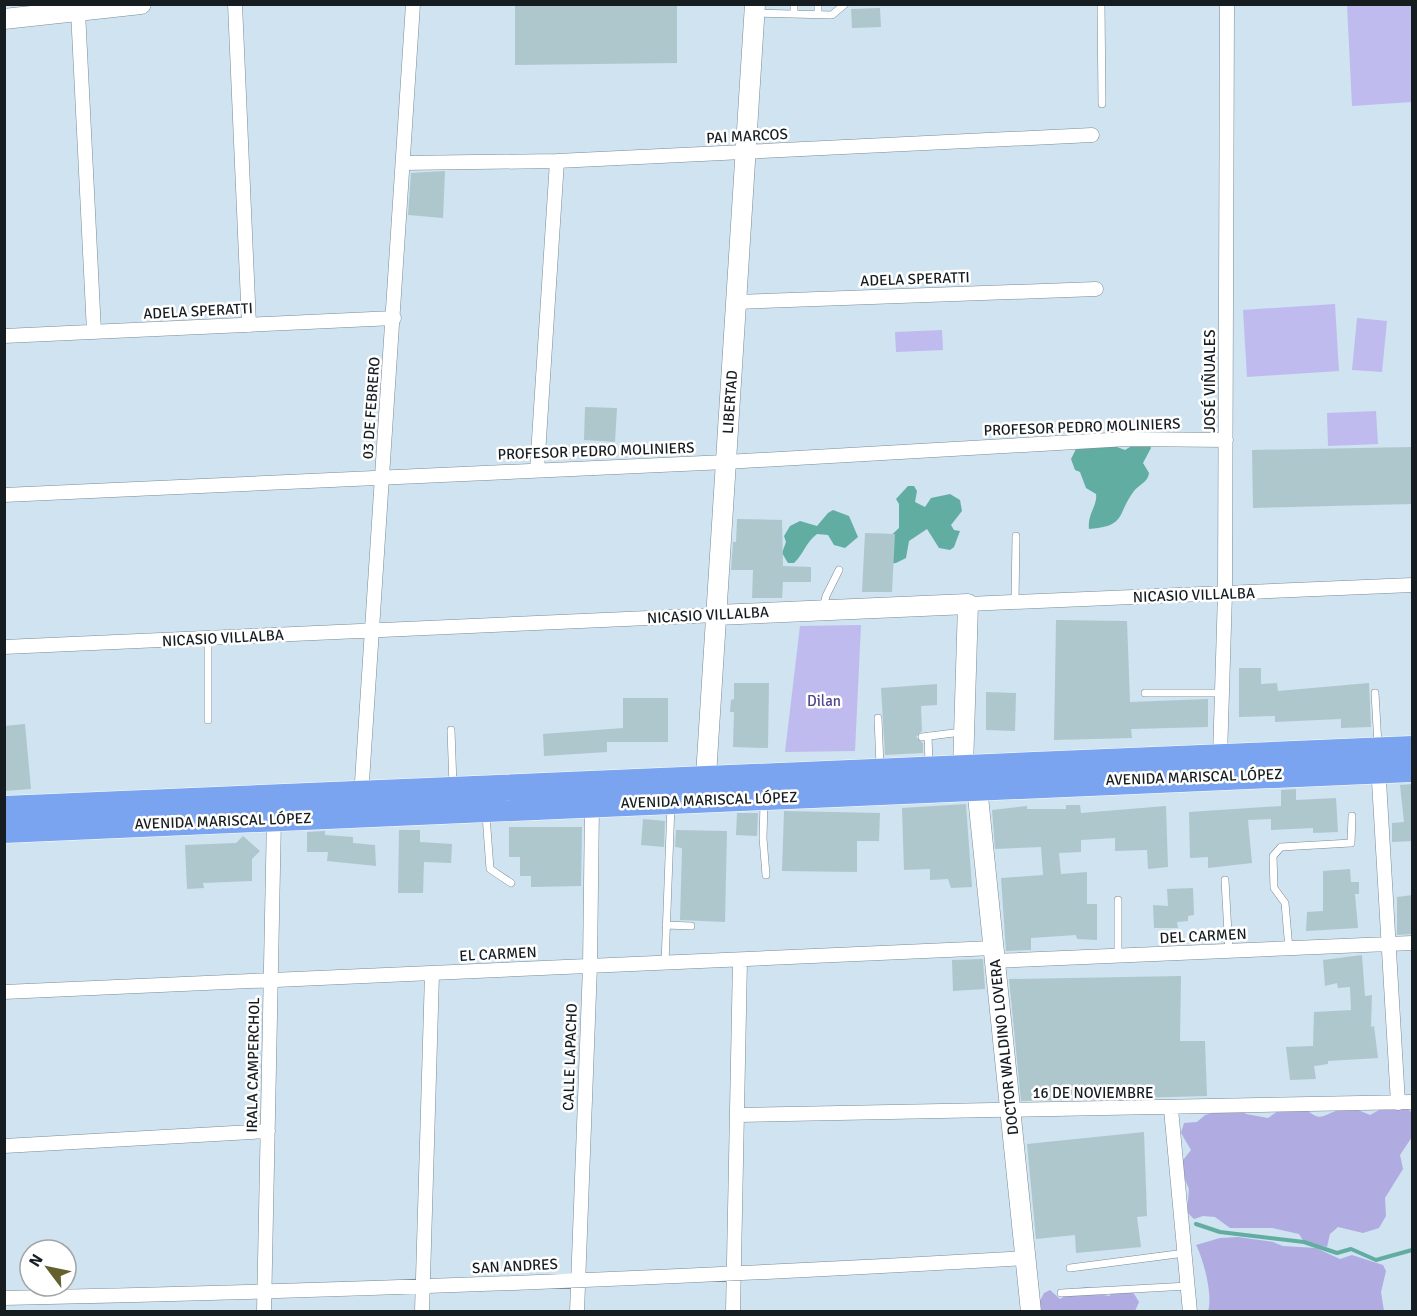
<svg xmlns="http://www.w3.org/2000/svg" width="1417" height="1316" font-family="Signika,sans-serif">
  <rect width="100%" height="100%" fill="#cfe3f1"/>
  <!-- green -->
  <path fill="#bfbbee" d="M1347,5H1412V102L1352,106Z
    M1335,304L1339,371L1247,377L1243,310Z
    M1357,318L1387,321L1382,372L1352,370Z
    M942,330L943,350L896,352L895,332Z
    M1376,411L1378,444L1328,446L1327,413Z
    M861,625L855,751L785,752L800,626Z"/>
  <!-- forest -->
  <path fill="#b0ace2" d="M1300,1105C1324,1124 1318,1116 1342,1109C1352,1107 1361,1111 1370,1115L1381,1109H1408L1412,1113V1137L1400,1155L1403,1169L1385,1198L1386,1216L1379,1228L1363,1233L1338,1227L1330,1234L1327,1247L1304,1242L1299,1234L1272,1228H1230L1215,1217L1203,1216L1194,1219L1187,1212L1189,1189L1179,1165L1191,1150L1181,1133L1184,1123L1197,1122L1205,1115L1237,1107L1246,1114L1268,1118L1285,1106Z
    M1238,1237L1273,1242L1283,1246L1316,1248L1340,1259L1352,1255L1383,1265L1386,1271L1381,1292L1384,1311H1208C1213,1297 1204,1260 1196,1245L1220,1238Z
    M1087,1287L1095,1289L1099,1294L1109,1296L1120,1287L1133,1292L1139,1302L1135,1311L1034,1312L1044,1293L1050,1290L1060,1299L1078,1288Z"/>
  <!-- water -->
  <path fill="#61ada2" d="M1104,442L1125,450L1135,444L1148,442L1151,448L1143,463L1149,473C1148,482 1140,484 1134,491C1116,515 1127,526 1089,529C1087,514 1098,505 1096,494L1086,488L1080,472L1075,470L1071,459L1076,449L1088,448Z
    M908,486H914L917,491L915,502L925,507L931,498L950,494L960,500L962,511L951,525L954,530L960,531L954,547L950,550L939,548L927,529L909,541L906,558L896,563L884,564L883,543L899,528V504L896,499Z
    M833,510L849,516L858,537L845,548L834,545L828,535L817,534C806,542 803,555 794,563H788L782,553L786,542L784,536L790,526L800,521L817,526L828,513Z"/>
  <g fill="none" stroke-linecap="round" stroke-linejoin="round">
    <!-- stream -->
    <path stroke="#61ada2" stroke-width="4" d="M1196,1224L1220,1232L1304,1242L1337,1253L1351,1249L1376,1260L1412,1250"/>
  </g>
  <!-- building -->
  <path fill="#aec7cc" d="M515,4H677V63L515,65Z
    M880,8L881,27L852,28L851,9Z
    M445,171L443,218L408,215L411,173Z
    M585,407L617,408L615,442L584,440Z
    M1411,447L1412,504L1253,508L1252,450Z
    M737,519L782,520L783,566L811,567V582H783L782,598H752L753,570H731L733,542H736Z
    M865,533L895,534L892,592H862Z
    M1056,620L1127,621L1130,702L1208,699V727L1131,729L1132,738L1054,740Z
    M1239,668H1261V684L1277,683L1278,691L1369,683L1371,727L1341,728V719L1275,722V716L1239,717Z
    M734,683H769L768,748L733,747L734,712H730L731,700L734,699Z
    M937,684V705L921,706L922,731L916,737L923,743V753L885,755L881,688Z
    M986,692L1016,693L1015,731L986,730Z
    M623,698H668V742H607V752L544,756L543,734L623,728Z
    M25,724L31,789L4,791V726Z
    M1413,784V841L1392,842V823L1404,822L1400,785Z
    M1296,789V800L1336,798L1338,832L1313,833V828L1271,830V819L1248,820L1252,863L1208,868V857L1190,858L1189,812L1281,806V790Z
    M966,804L972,887L951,888L948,879L930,880V869L904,870L902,808Z
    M1066,805H1080L1081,813L1166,806L1168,867L1148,869L1147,850L1115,851V838L1081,840V852L1059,853L1061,874L1087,872V904H1097V940L1077,939L1076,935L1031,938V950L1006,951L1001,878L1043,875L1041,847L995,849L992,810L1027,806V809H1066Z
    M784,811L880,813L879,841H857V872L782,871Z
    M737,813H758L757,836L736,835Z
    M643,819L665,821L664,847L641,845Z
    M509,827H582L581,886L531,887V876H520V857H509Z
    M399,830H420V842L452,844L451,863L424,862L423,893H398Z
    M676,830L727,831L725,922L680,920L682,848L675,847Z
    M325,831V835L353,837V843L375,845L376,866L327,861L328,852H307V832Z
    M243,836L260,851L252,859V881L203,883L204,888L187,889L185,845L236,843Z
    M1350,869L1351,882H1359V894H1355L1358,928L1306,931L1307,912L1323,911V871Z
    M1193,888L1194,915L1188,916V921L1177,922L1178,928H1154L1153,905L1168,906L1167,889Z
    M1413,895V934L1397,935V897Z
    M1362,955L1365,996L1372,995L1371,1027L1374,1026L1378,1058L1328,1061V1064L1314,1066L1316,1079L1290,1080L1286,1047L1313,1046L1314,1012L1351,1010L1350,987L1338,988L1337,983L1325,986L1323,960Z
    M983,959L985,989L953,991L952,960Z
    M1181,976L1180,1041H1205L1207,1096L1021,1101L1009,979Z
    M1144,1132L1147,1216L1137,1217L1141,1247L1076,1253L1075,1235L1036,1239L1027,1144Z"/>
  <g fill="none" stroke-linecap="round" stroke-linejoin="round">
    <defs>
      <path id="lane" d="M794,4V14
        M818,4V15
        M1101,4L1102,104
        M757,13L832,15L845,4
        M1015,602L1016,536
        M823,608L826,596L839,570
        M208,638V720
        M1145,693H1222
        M1375,693L1378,745
        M878,718L880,766
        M451,730L453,785
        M928,736L929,764
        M922,737L962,732
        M764,803L763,838L766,875
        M486,815L490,869L511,883
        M1225,880L1229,951
        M1118,900V956
        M666,925L691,926
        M1289,949L1285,903L1274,888L1273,856L1281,847L1351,843L1352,816
        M665,963L671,805
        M1070,1268L1185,1253
        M1061,1293L1188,1286"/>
      <path id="street" d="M235,4L249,325
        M78,11L94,332
        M403,163L557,161L1092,135
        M736,302L1096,289
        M4,336L394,318
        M537,470L557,161
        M4,495L726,462L1127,439L1226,440
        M968,604L1412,585
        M4,647L716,615
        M1220,757L1225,593L1227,4
        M1378,764L1398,1103
        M361,797L413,4
        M994,961L1412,943
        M4,992L993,948
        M1171,1109L1190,1312
        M738,1115L1412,1102
        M4,1146L268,1131
        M4,1298C345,1291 686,1278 1026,1258
        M264,1312L274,818
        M422,1312L432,974
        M577,1312L590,966L592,805
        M733,1312L740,960"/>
      <path id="secondary" d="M4,19L141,4
        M716,615L968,604L963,768L977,787L1031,1312
        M705,792L755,4"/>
      <path id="highway" d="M4,809L1412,749
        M4,830L1412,769"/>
    </defs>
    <!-- lane casing -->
    <use href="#lane" stroke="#798b97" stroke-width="8"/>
    <!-- street casing -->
    <use href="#street" stroke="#798b97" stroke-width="15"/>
    <!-- secondary casing -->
    <use href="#secondary" stroke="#798b97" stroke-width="21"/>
    <!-- highway casing -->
    <use href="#highway" stroke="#fff" stroke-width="27"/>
    <!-- lane -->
    <use href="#lane" stroke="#fff" stroke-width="7"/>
    <!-- street -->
    <use href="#street" stroke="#fff" stroke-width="14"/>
    <!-- secondary -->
    <use href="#secondary" stroke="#fff" stroke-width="20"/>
    <!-- highway -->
    <use href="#highway" stroke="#7aa3f0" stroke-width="26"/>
  </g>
  <g text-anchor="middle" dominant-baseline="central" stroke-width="5" stroke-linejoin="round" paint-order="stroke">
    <!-- street labels -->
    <g font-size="15" fill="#161d21" stroke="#fff">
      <text transform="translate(747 136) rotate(-3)">PAI MARCOS</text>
      <text transform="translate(915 279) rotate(-2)">ADELA SPERATTI</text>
      <text transform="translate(198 311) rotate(-3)">ADELA SPERATTI</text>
      <text transform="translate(1210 381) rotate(-90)">JOSÉ VIÑUALES</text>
      <text transform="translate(730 402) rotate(-86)">LIBERTAD</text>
      <text transform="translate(371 408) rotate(-86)">03 DE FEBRERO</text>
      <text transform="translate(1082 427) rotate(-2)">PROFESOR PEDRO MOLINIERS</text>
      <text transform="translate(596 451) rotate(-2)">PROFESOR PEDRO MOLINIERS</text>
      <text transform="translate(1194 595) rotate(-2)">NICASIO VILLALBA</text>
      <text transform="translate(708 615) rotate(-3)">NICASIO VILLALBA</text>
      <text transform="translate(223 638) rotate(-3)">NICASIO VILLALBA</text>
      <text transform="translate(1194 777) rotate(-2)">AVENIDA MARISCAL LÓPEZ</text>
      <text transform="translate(709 800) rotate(-2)">AVENIDA MARISCAL LÓPEZ</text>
      <text transform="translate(223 821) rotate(-2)">AVENIDA MARISCAL LÓPEZ</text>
      <text transform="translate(1203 936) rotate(-3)">DEL CARMEN</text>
      <text transform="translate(498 954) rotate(-3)">EL CARMEN</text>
      <text transform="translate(1004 1047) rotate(-96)">DOCTOR WALDINO LOVERA</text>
      <text transform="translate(570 1057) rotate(-88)">CALLE LAPACHO</text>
      <text transform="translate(253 1065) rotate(-89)">IRALA CAMPERCHOL</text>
      <text x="1093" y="1093">16 DE NOVIEMBRE</text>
      <text transform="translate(515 1266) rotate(-3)">SAN ANDRES</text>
    </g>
    <!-- park labels -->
    <g font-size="15" fill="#51478a" stroke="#fff">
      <text x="824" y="701">Dilan</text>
    </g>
  </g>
  <!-- border -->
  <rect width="1417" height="1316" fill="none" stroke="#161d21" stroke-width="12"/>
  <!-- north arrow -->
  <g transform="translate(48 1268) rotate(302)"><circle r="28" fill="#ffffff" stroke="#a2a5a6" stroke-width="1.5"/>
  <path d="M0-4.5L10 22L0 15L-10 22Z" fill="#64612e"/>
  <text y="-9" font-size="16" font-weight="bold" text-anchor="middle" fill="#161d21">N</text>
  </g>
</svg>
